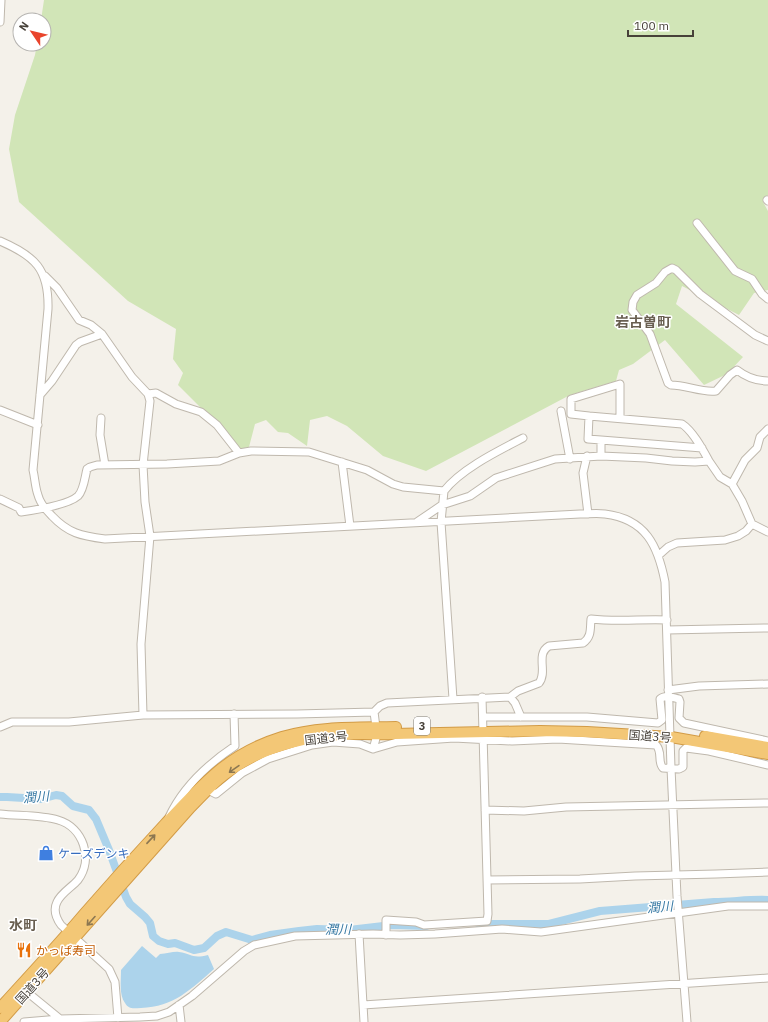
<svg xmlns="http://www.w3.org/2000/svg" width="768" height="1022" font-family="'IBM Plex Sans','Noto Sans JP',sans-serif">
  <rect width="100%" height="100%" fill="#f4f1ea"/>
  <!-- green -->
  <path fill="#d1e5b7" d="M44,0H768V195L763,202L768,211V290L754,293L739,315L682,286L676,304L743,357L727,374L704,385L665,340L633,364L619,370L616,381L570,395L426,471L383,456L347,426L327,416L310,420L307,446L288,433L278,432L266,420L255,424L249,447L240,449L219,426L178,385L183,373L173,359L176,329L128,301L19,202L9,149L15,115L35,55L37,44H44V20H41Z"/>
  <!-- water -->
  <path fill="#acd3eb" d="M142,946L156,958L160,954C167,954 174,951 179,952C192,954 192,959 208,955L214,969C191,989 174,1007 141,1008C134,1008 129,1010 125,1003C119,995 121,981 121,970Z"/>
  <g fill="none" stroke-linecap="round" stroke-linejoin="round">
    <!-- river -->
    <path stroke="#acd3eb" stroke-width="8" d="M0,797H7L41,799L56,795L62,796L73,806L89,810L96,819L109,850L126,897L130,904L145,917L150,923L153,936L159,941L168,944L175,943L194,950L204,948L217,936L226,932L252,940L270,935L299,931L317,929L349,930L392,925L426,926
      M479,924H549L600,911L714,902C732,902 750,899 768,900"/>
    <defs>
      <path id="minor" d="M0,22L1,0
        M767,200L768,201
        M697,223L735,271L752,279L762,294L768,299
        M0,241C35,256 49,269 48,309L33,470C35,478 35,487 38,495C40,503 46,510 52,516C68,533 81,536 105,539L580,514C588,514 597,513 605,514C646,519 658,546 665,582L671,768L677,896L687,1022
        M45,276L57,288L79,320L91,325L102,334L132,377L148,394L150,401L143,465L145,502L150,536L141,644L143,715
        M768,341L755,335L700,294L676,270L672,268L665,272L656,283L637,295L633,302L632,310L650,334L668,383L671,385C686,385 702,393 716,391L730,375L737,370C746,377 758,381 768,381
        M148,394L156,393L176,404L201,412L217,425L239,453
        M40,395L52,381L76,345L80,342L102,334
        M0,410L38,425
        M561,411L570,459
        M589,416L571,414V399L620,384V418
        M101,418L100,435L105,465
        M601,440L702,448
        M587,456L583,473L588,514
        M601,456V440L588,439L589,416L682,424C693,431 703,450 709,461
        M342,462L350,526
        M732,484L745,460L757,448L760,437L768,429
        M444,491C461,469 498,451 523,438
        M0,499L19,508L21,512C35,510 68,505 78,496C84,490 85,476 87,469L90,467L97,465L167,464L219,461L239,453L251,451L309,452L367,470L393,484L403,487L444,491L441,522L453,699
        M417,522L442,505L470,496L496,478L555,459L601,456L646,458L672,461L695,462L709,461L720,477L732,484L742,501L752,524L768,532
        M659,555L668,547L677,543L725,540L738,536L746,531L752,524
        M667,630L768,628
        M668,690L699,686L768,684
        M510,697L515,703L521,717
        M483,717H587L658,723L662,720L660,699C666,694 673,698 679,699L680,702L679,718L684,723L768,741
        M0,727L12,722H69L143,715L297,714L374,712L380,706L387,703L510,697L518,691L539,683C548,672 535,654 549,646L583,643C592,637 590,628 591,619C616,622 642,619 667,620
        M373,749L377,735L374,712
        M208,790L216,794L242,773L268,759L312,745L333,742L360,744L373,749L397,742L454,738L512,741L558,739L656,745C663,752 657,762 663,768L679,769L683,767V751L686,748L709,751L768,765
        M485,810L524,811L566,807L768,803
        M0,814C18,816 41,815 58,820C83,827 94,859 78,880C72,887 61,893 57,902C53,910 56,918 61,925L109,969L115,982L118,1018
        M169,817C183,787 208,764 235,746L234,714
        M487,880L580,879L635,876L716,874L768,872
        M359,934L364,1022
        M386,935V920L416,922L424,925L487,921L488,914L482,697
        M27,992L60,1019
        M179,1005L181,1022
        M363,1005L768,978
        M24,1022L60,1019L140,1017L157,1016L169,1012L192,996L244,951L254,945L295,936L373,934L400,935L435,934L502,929L541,932L728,906H768"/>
      <path id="highway" d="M705,736L768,747
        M0,1008C28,977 57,946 84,914C111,883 138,853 165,824C203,784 227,754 282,737C319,726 358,728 396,727
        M0,1022L190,808C199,799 208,789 218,780C252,751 297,738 341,735C359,733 376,735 393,734L540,731L587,732L638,735L671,737L768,754"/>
    </defs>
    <!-- minor casing -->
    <use href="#minor" stroke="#bfb8ad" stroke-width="9"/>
    <!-- highway casing -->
    <use href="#highway" stroke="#d29b46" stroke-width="12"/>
    <!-- minor -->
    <use href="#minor" stroke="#fff" stroke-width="7"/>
    <!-- highway -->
    <use href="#highway" stroke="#f3c776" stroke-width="10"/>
  </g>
  <!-- one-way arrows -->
  <defs><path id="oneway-shaft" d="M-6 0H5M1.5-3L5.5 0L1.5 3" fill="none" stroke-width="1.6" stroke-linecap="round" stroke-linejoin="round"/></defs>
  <g stroke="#8c7751">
    <use href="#oneway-shaft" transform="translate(234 769) rotate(145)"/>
    <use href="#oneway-shaft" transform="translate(151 839) rotate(-47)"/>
    <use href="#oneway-shaft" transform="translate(91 921) rotate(132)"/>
  </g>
  <!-- icons -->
  <defs>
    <symbol id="shop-bare" viewBox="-9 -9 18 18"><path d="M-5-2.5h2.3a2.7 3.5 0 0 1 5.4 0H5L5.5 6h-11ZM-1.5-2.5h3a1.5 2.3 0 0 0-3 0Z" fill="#3f7fe0" stroke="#fff" stroke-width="2.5" paint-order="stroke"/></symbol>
    <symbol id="restaurant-bare" viewBox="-9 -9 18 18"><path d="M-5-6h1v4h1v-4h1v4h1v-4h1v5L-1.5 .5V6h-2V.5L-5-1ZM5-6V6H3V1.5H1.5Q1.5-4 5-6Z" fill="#e8710a" stroke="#fff" stroke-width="2.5" paint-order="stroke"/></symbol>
  </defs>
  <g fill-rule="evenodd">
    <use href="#shop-bare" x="35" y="842" width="22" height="22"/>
    <use href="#restaurant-bare" x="13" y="939" width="22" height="22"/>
  </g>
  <g text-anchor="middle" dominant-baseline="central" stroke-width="3" stroke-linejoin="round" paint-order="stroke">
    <!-- shield labels -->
    <rect fill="#fff" stroke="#7e7a74" stroke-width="1" x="414" y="717" width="16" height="18" rx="3"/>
    <g font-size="11" font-weight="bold" fill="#474139">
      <text x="422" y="726">3</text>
    </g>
    <!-- street labels -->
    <g font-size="12" fill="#474139" stroke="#fff">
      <text transform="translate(650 736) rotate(4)">国道3号</text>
      <text transform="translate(326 738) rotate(-6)">国道3号</text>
      <text transform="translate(32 986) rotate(-48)">国道3号</text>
    </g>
    <!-- shop labels -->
    <g font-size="12" fill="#366cbe" stroke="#fff" text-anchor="start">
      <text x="58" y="853">ケーズデンキ</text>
    </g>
    <!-- food labels -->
    <g font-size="12" fill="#c56008" stroke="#fff" text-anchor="start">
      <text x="36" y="950">かっぱ寿司</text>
    </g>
    <!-- water labels -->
    <g font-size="13" font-style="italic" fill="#3779a4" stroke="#fff">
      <text transform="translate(36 797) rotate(-4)">潤川</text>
      <text transform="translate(660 907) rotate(-4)">潤川</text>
      <text x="338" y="929">潤川</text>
    </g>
    <!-- quarter labels -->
    <g font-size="14" font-weight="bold" fill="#695f51" stroke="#fff">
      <text x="643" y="322">岩古曽町</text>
      <text x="23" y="925">水町</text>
    </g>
  </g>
  <!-- north arrow -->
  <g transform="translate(32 32) rotate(305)"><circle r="19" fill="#ffffff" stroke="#b5b3b0"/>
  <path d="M0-3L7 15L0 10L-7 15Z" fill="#e9442c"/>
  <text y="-6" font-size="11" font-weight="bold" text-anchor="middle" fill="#474139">N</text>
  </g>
  <!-- scale -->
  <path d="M628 30v6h65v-6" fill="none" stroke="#474139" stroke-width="2"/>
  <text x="634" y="30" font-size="12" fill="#474139" stroke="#ffffff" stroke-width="3" paint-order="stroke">100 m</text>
</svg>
